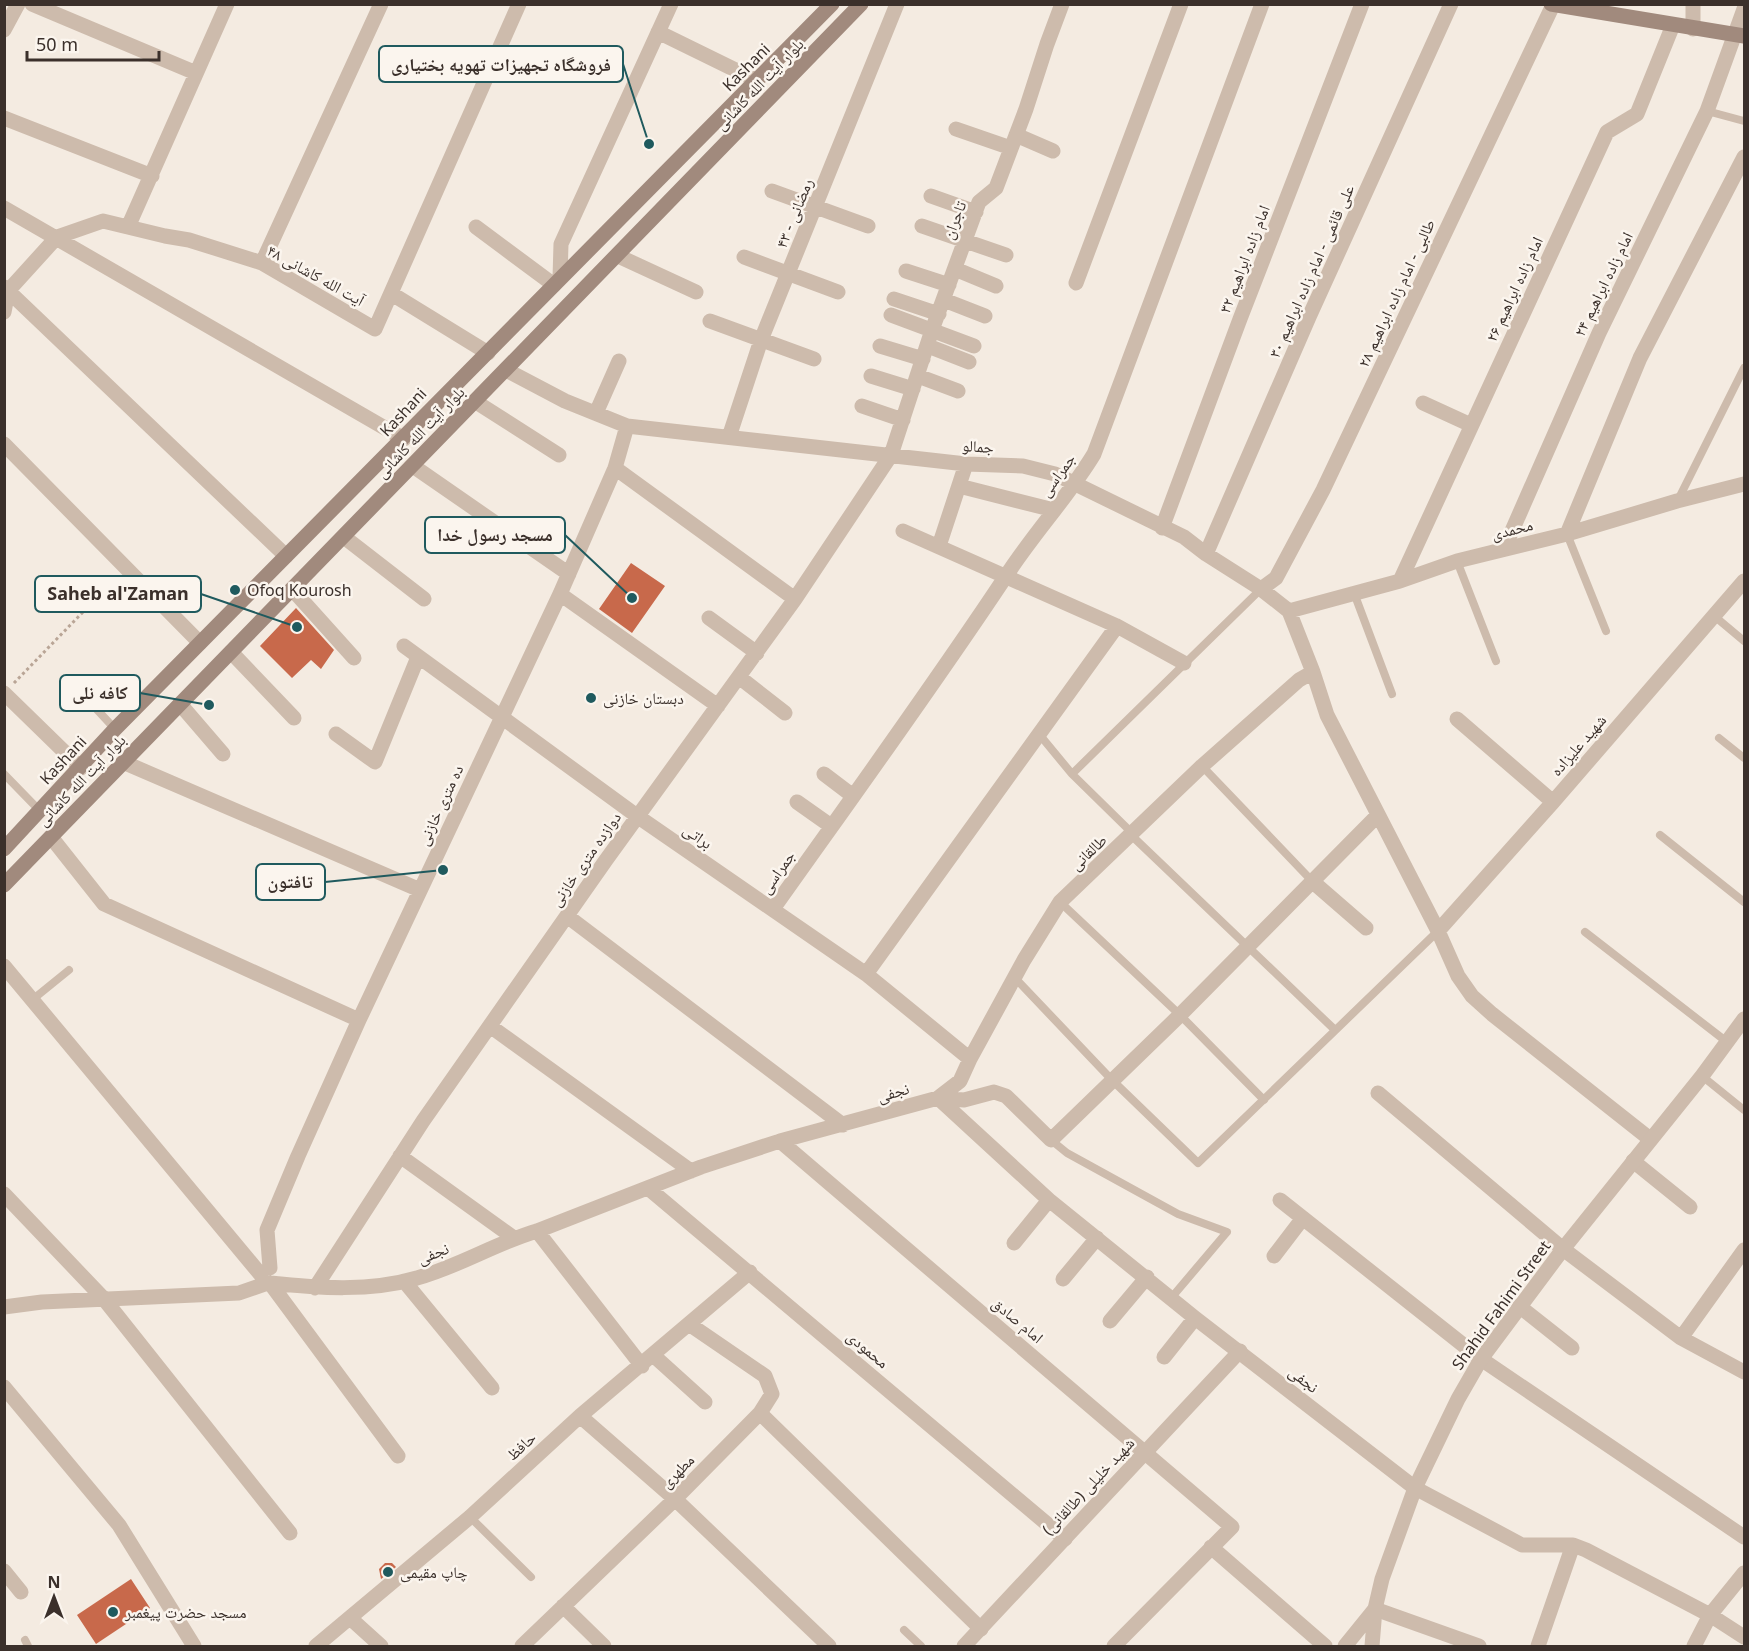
<svg xmlns="http://www.w3.org/2000/svg" width="1749" height="1651" font-family="'Noto Sans','Noto Naskh Arabic',sans-serif">
  <rect width="100%" height="100%" fill="#f4ebe1"/>
  <!-- building -->
  <path fill="#c8694b" d="M631,563L665,586L632,633L599,609Z
    M296,608L334,650L321,669L311,660L292,678L260,646Z
    M385,1563H392L396,1567L381,1579L379,1569Z
    M131,1579L150,1608L96,1644L77,1615Z"/>
  <g fill="none" stroke-linecap="round" stroke-linejoin="round">
    <!-- path -->
    <path stroke="#b9a596" stroke-width="3" stroke-dasharray="3 3" stroke-linecap="butt" d="M14,683L116,578"/>
    <!-- service -->
    <path stroke="#cdbbac" stroke-width="8" d="M1707,111L1744,121
      M1678,500L1744,368
      M1567,534L1606,631
      M1457,561L1496,661
      M1354,593L1392,694
      M1713,615L1744,641
      M76,687L115,729
      M1039,734L1072,774L1127,828L1131,835L1334,1029
      M1719,738L1744,758
      M1202,766L1313,882
      M4,774L40,811
      M1072,774L1261,589
      M1660,835L1744,902
      M1060,902L1180,1015L1264,1100
      M1585,932L1727,1042
      M1015,978L1112,1080L1198,1163L1438,931
      M32,1000L69,970
      M1702,1076L1744,1110
      M1051,1140L1067,1153L1178,1214L1227,1232L1172,1297
      M470,1517L531,1577
      M904,1630L921,1646
      M25,1640L28,1646"/>
    <!-- minor -->
    <path stroke="#cdbbac" stroke-width="15" d="M32,4L196,73
      M1693,29V4
      M4,30L18,4
      M658,32L758,81
      M4,118L152,176
      M956,129L1011,148
      M1016,135L1053,151
      M772,191L868,226
      M931,196L976,212
      M4,208L404,439
      M922,226L1006,255
      M128,227L227,4
      M476,227L554,285
      M618,256L696,292
      M744,257L838,292
      M262,263L381,4
      M955,269L996,286
      M906,271L949,285
      M560,278L561,244L671,4
      M1076,283L1181,4
      M4,287L286,556
      M392,294L488,353
      M894,299L939,314
      M944,300L985,316
      M4,312L8,291L57,237L103,221L165,236L189,240L262,263L375,329L519,4
      M891,315L974,346
      M710,321L814,359
      M880,346L923,359
      M928,346L969,362
      M506,370L565,401L627,426L966,464L1023,466L1055,474L1184,537L1206,554L1261,589L1289,611L1313,672L1327,715L1438,931L1458,976L1472,996L1492,1014L1650,1139
      M871,376L913,389
      M918,376L958,391
      M476,402L559,455
      M1423,403L1471,425
      M862,406L903,420
      M596,413L619,361
      M729,437L761,340L897,4
      M4,444L200,643
      M413,466L569,574
      M615,468L795,599
      M959,486L1054,510
      M1162,528L1240,319L1362,4
      M903,531L1117,626L1184,663
      M1567,534L1640,358L1744,157
      M344,537L424,599
      M939,546L966,464
      M1504,549L1599,333L1707,111L1744,9
      M1206,554L1309,317L1451,4
      M1400,581L1607,132L1637,114L1673,25
      M292,589L354,658
      M1261,589L1276,578L1323,490L1553,5
      M560,594L718,706
      M1289,611L1400,581L1457,561L1567,534L1677,501L1744,484
      M709,618L757,653
      M404,646L637,816L866,974L970,1059
      M231,652L294,718
      M739,677L785,713
      M4,693L81,768
      M180,704L223,754
      M1457,719L1553,802
      M336,734L375,762L418,657
      M123,762L420,890
      M824,774L853,796
      M797,802L831,826
      M51,837L104,904L359,1020
      M1313,882L1366,928
      M773,909C851,799 931,689 1006,576C1033,534 1068,497 1094,454L1262,4
      M567,916L843,1125
      M1438,931L1553,802L1744,581
      M4,966L261,1275
      M866,974L1117,626
      M490,1026L691,1171
      M1378,1093L1563,1249L1681,1338L1744,1372
      M938,1098L964,1100L994,1092L1006,1096L1051,1140L1180,1015L1377,816
      M938,1098L960,1081L970,1059L1024,960L1060,902L1202,766L1299,680L1313,672
      M780,1141L1232,1527L1114,1646
      M400,1156L514,1238
      M1633,1161L1690,1207
      M648,1188L1065,1539
      M4,1194L104,1299L290,1533
      M1280,1200L1481,1359L1744,1537
      M537,1231L642,1366
      M1014,1243L1049,1200
      M1274,1256L1303,1218
      M270,1268L267,1230L298,1156L359,1020L560,594L615,468L627,426
      M1063,1279L1097,1238
      M404,1281L492,1388
      M270,1283C318,1288 370,1292 417,1278C458,1267 496,1243 537,1231L701,1167L780,1141L938,1098L1049,1200L1195,1318L1415,1488L1522,1545H1573L1586,1550L1710,1615L1744,1637
      M270,1283L398,1456
      M315,1288L423,1121L606,860L795,599L891,455L932,330L979,202L996,188L1026,109L1047,44L1062,4
      M1519,1306L1572,1348
      M4,1307L42,1302L239,1293L268,1283
      M1110,1321L1147,1277
      M1681,1338L1744,1250
      M653,1355L705,1402
      M1164,1357L1195,1318
      M4,1387L119,1525L194,1646
      M760,1413L981,1629
      M580,1416L675,1499L829,1646
      M1211,1547L1325,1646
      M4,1571L21,1592
      M563,1606L604,1646
      M1375,1609L1479,1646
      M350,1618L381,1646
      M316,1646L470,1517L580,1416L750,1272
      M522,1646L675,1499L760,1413L772,1394L765,1376L689,1324
      M1538,1646L1573,1545
      M1694,1646L1710,1615L1744,1573"/>
    <!-- tertiary -->
    <path stroke="#cdbbac" stroke-width="15" d="M964,1646L1240,1351
      M1345,1646L1375,1609L1382,1579L1415,1488L1458,1399L1481,1359L1563,1249L1702,1076L1744,1019
      M1372,1646L1375,1609"/>
    <!-- secondary -->
    <path stroke="#a18a7d" stroke-width="15" d="M1551,4L1744,36
      M4,849L115,729L832,4
      M4,885L861,4"/>
  </g>
  <!-- markers -->
  <g fill="#1f5a5e" stroke="#fbf5ee" stroke-width="2">
    <circle cx="235" cy="590" r="6"/>
    <circle cx="591" cy="698" r="6"/>
    <circle cx="388" cy="1572" r="6"/>
    <circle cx="113" cy="1612" r="6"/>
  </g>
  <g text-anchor="middle" dominant-baseline="central" stroke-width="5" stroke-linejoin="round" paint-order="stroke">
    <!-- street labels -->
    <g font-size="16" fill="#3b302b" stroke="#fbf5ee">
      <text transform="translate(746 67) rotate(-45)">Kashani</text>
      <text transform="translate(759 84) rotate(-46)">بلوار آیت الله کاشانی</text>
      <text transform="translate(794 213) rotate(-68)">رمضانی - ۴۳</text>
      <text transform="translate(954 220) rotate(-69)">تاجران</text>
      <text transform="translate(1244 259) rotate(-69)">امام زاده ابراهیم ۳۲</text>
      <text transform="translate(1311 271) rotate(-66)">علی قائمی - امام زاده ابراهیم ۳۰</text>
      <text transform="translate(316 275) rotate(29)">آیت الله کاشانی ۴۸</text>
      <text transform="translate(1603 284) rotate(-64)">امام زاده ابراهیم ۲۴</text>
      <text transform="translate(1514 289) rotate(-65)">امام زاده ابراهیم ۲۶</text>
      <text transform="translate(1396 293) rotate(-65)">طالبی - امام زاده ابراهیم ۲۸</text>
      <text transform="translate(403 412) rotate(-47)">Kashani</text>
      <text transform="translate(420 432) rotate(-46)">بلوار آیت الله کاشانی</text>
      <text transform="translate(978 446) rotate(4)">جمالو</text>
      <text transform="translate(1057 475) rotate(-54)">جمراسی</text>
      <text transform="translate(1512 529) rotate(-14)">محمدی</text>
      <text transform="translate(1578 745) rotate(-49)">شهید علیزاده</text>
      <text transform="translate(63 760) rotate(-47)">Kashani</text>
      <text transform="translate(81 780) rotate(-46)">بلوار آیت الله کاشانی</text>
      <text transform="translate(440 805) rotate(-65)">ده متری خازنی</text>
      <text transform="translate(698 836) rotate(35)">براتی</text>
      <text transform="translate(1088 852) rotate(-43)">طالقانی</text>
      <text transform="translate(585 859) rotate(-55)">دوازده متری خازنی</text>
      <text transform="translate(777 872) rotate(-55)">جمراسی</text>
      <text transform="translate(893 1092) rotate(-16)">نجفی</text>
      <text transform="translate(433 1253) rotate(-22)">نجفی</text>
      <text transform="translate(1501 1305) rotate(-54)">Shahid Fahimi Street</text>
      <text transform="translate(1018 1320) rotate(40)">امام صادق</text>
      <text transform="translate(868 1349) rotate(40)">محمودی</text>
      <text transform="translate(1304 1379) rotate(38)">نجفی</text>
      <text transform="translate(521 1446) rotate(-42)">حافظ</text>
      <text transform="translate(677 1471) rotate(-45)">مطهری</text>
      <text transform="translate(1088 1486) rotate(-47)">شهید خلیلی (طالقانی)</text>
    </g>
    <!-- poi labels -->
    <g font-size="16" fill="#3b302b" stroke="#fbf5ee" text-anchor="start">
      <text x="247" y="590">Ofoq Kourosh</text>
      <text x="603" y="698">دبستان خازنی</text>
      <text x="400" y="1572">چاپ مقیمی</text>
      <text x="125" y="1612">مسجد حضرت پیغمبر</text>
    </g>
  </g>
  <!-- callouts -->
  <path fill="none" stroke="#1f5a5e" stroke-width="2" d="M649 144L623 64M632 598L565 535M297 627L201 594M209 705L140 693M443 870L325 882"/>
  <g fill="#1f5a5e" stroke="#fbf5ee" stroke-width="2">
    <circle cx="649" cy="144" r="6"/>
    <circle cx="632" cy="598" r="6"/>
    <circle cx="297" cy="627" r="6"/>
    <circle cx="209" cy="705" r="6"/>
    <circle cx="443" cy="870" r="6"/>
  </g>
  <g fill="#fbf5ee" stroke="#1f5a5e" stroke-width="2">
    <rect x="379" y="46" width="244" height="36" rx="6"/>
    <rect x="425" y="517" width="140" height="36" rx="6"/>
    <rect x="35" y="576" width="166" height="36" rx="6"/>
    <rect x="60" y="675" width="80" height="36" rx="6"/>
    <rect x="256" y="864" width="69" height="36" rx="6"/>
  </g>
  <g font-size="18" text-anchor="middle" font-weight="bold" fill="#3b302b">
    <text x="501" y="71">فروشگاه تجهیزات تهویه بختیاری</text>
    <text x="495" y="541">مسجد رسول خدا</text>
    <text x="118" y="600">Saheb al'Zaman</text>
    <text x="100" y="699">کافه نلی</text>
    <text x="290" y="888">تافتون</text>
  </g>
  <!-- border -->
  <rect width="1749" height="1651" fill="none" stroke="#3b302b" stroke-width="12"/>
  <!-- north arrow -->
  <g transform="translate(54 1597)" stroke="#fbf5ee" stroke-width="4.5" paint-order="stroke">
  <path d="M0-4.5L10 22L0 15L-10 22Z" fill="#3b302b"/>
  <text y="-9" font-size="16" font-weight="bold" text-anchor="middle" fill="#3b302b">N</text>
  </g>
  <!-- scale -->
  <path d="M27 51v9h132v-9" fill="none" stroke="#3b302b" stroke-width="3"/>
  <text x="36" y="51" font-size="18" fill="#3b302b" stroke="#fbf5ee" stroke-width="4.5" paint-order="stroke">50 m</text>
</svg>
